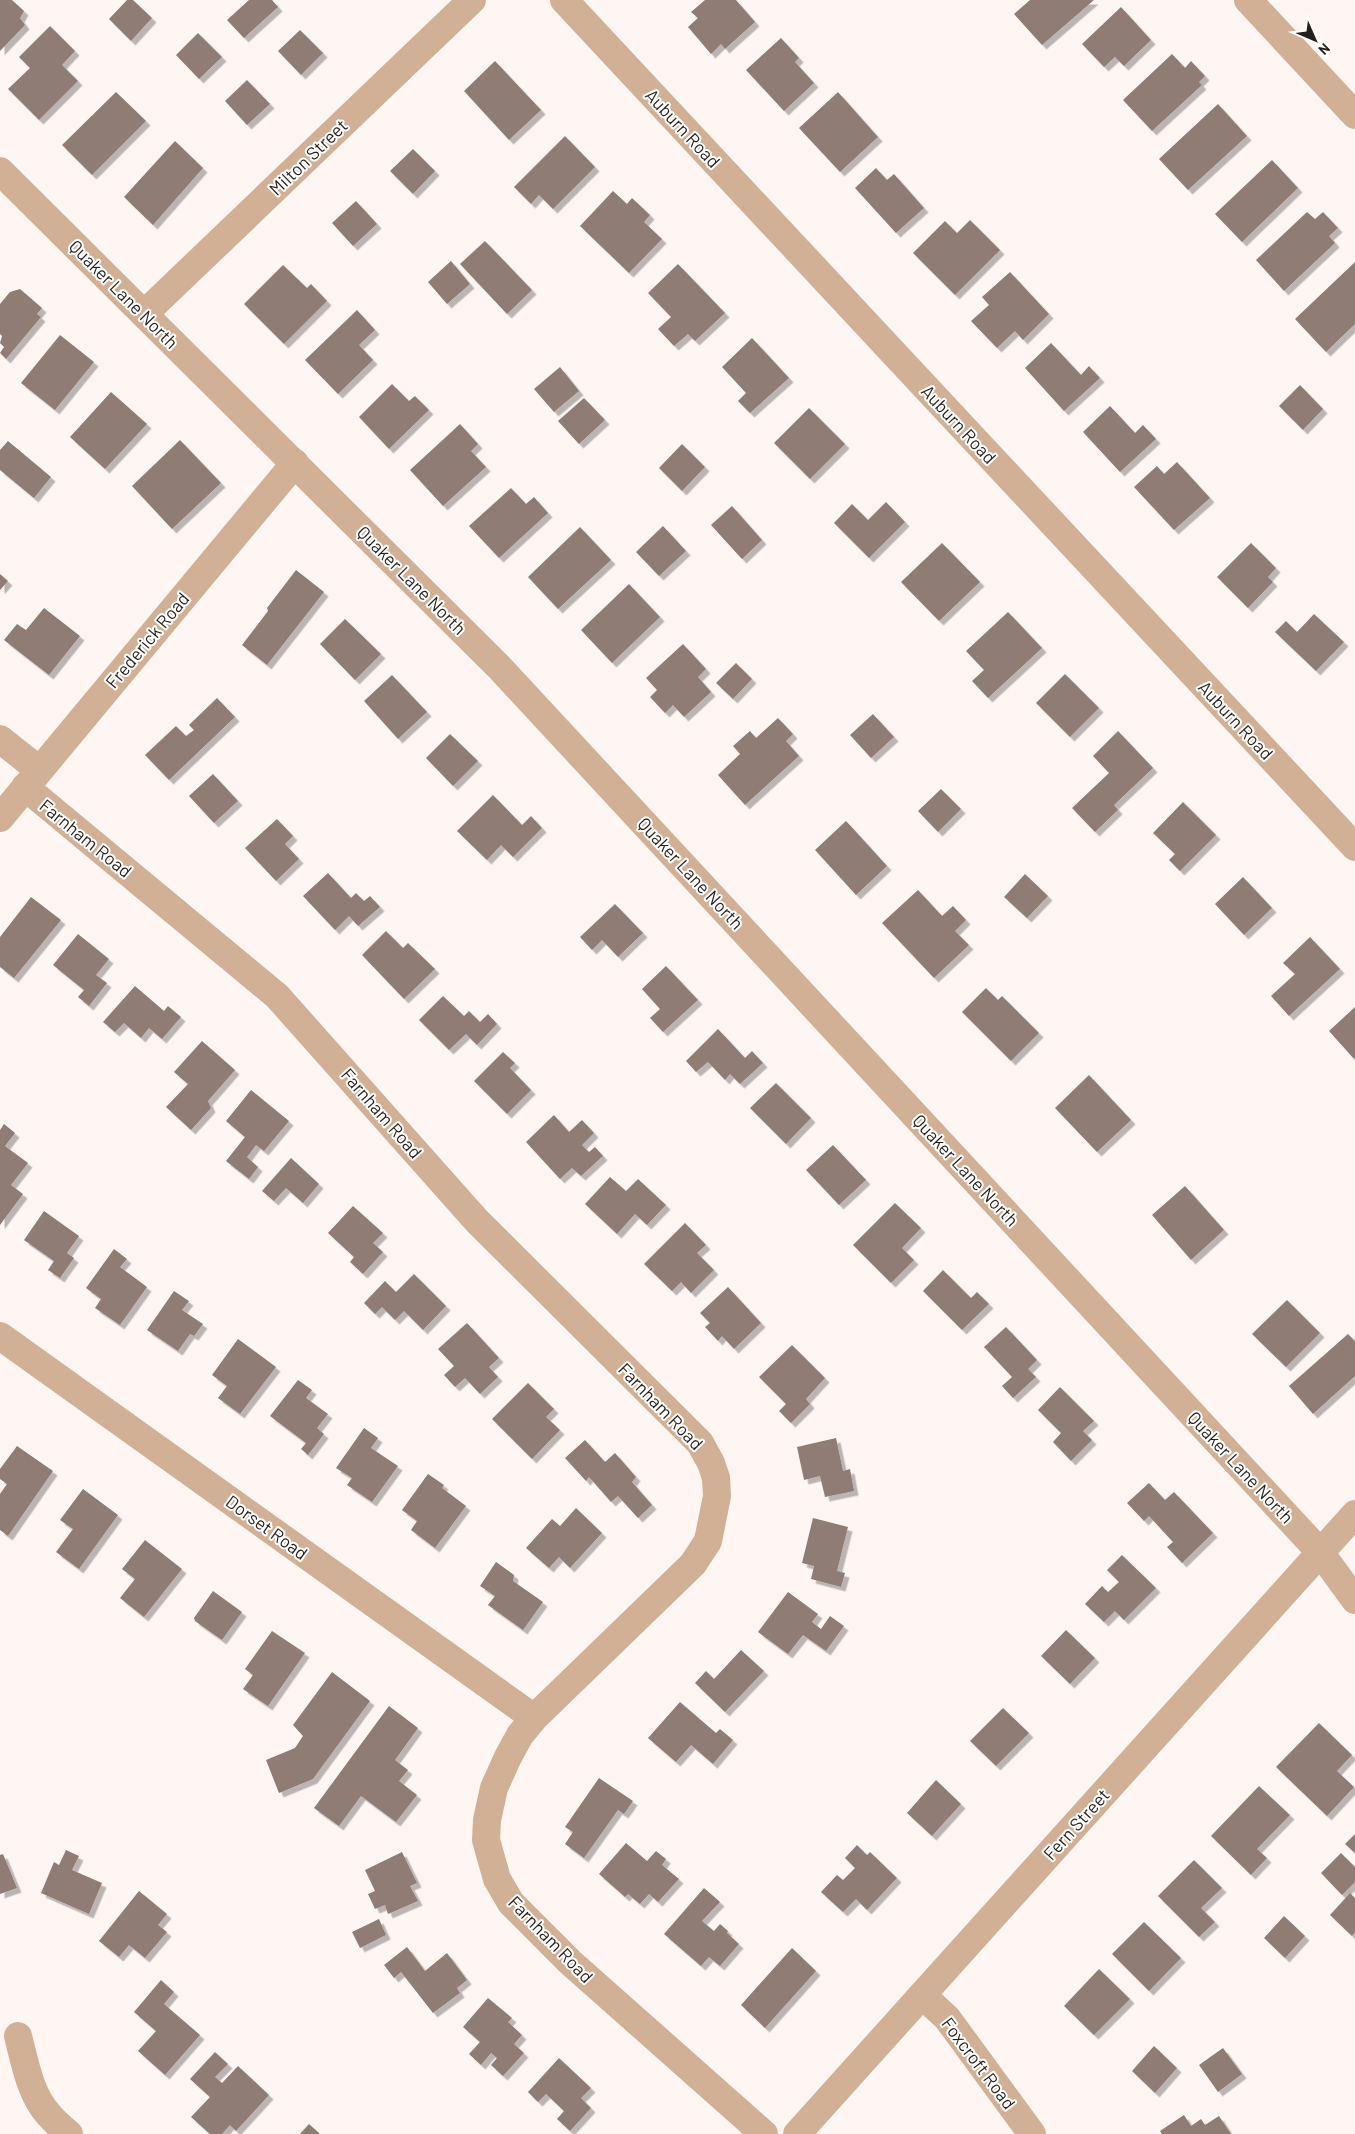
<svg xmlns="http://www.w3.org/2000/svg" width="1355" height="2134" font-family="Barlow,sans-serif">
  <defs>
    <filter id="shadow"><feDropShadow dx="4.5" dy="4.5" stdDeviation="0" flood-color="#0004"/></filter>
  </defs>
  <rect width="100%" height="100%" fill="#fff6f3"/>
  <!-- building -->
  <path fill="#8f7b74" filter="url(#shadow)" d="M0,0H12L24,11L20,18L25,25L0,51Z
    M127,0H133L152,18L131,41L109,19Z
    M249,0H272L278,7L244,38L227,20Z
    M705,0H736L755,22L725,49L721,44L711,54L688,27L698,18L691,12Z
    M1030,0H1094L1042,45L1014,14Z
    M1121,7L1151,40L1124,66L1115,57L1104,67L1082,44Z
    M50,26L75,51L62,65L78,81L39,120L8,89L30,68L19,57Z
    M300,30L323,53L301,75L278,51Z
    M198,33L222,57L199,79L176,55Z
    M781,38L799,58L795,62L814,83L784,111L746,70Z
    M1172,54L1185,68L1191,61L1205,76L1199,82L1202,85L1152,131L1123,100Z
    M495,61L541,110L509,140L464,91Z
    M247,80L270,104L247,125L225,101Z
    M116,92L146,121L92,175L62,145Z
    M838,92L878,137L840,172L799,128Z
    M1218,104L1247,136L1188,190L1159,159Z
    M565,136L595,167L553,209L539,195L531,204L514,187Z
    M175,141L203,168L153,225L124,197Z
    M413,149L435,171L413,194L390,171Z
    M1272,160L1298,188L1242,242L1215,214Z
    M876,168L887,180L894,174L924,208L896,233L855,188Z
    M613,191L627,204L632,198L650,215L644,222L662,239L629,273L580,226Z
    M356,201L377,224L353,246L332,223Z
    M1307,212L1315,219L1323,212L1338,228L1329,236L1335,243L1284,291L1256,260Z
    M970,220L1000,250L955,295L913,253L945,221L957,233Z
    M485,241L532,290L507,314L460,264Z
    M451,261L470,284L447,304L428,282Z
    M1355,262V324L1326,352L1295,319Z
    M678,264L725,313L695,341L688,334L674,346L658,329L671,317L648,293Z
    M283,265L307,288L311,284L327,301L284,344L244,304Z
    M1010,272L1049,314L1023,340L1015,331L997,348L971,321L989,305L982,297Z
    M20,289L42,308L37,314L41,317L6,359L0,353L4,347L0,343L2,336L0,334V304L10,292Z
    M357,310L375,330L359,345L373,360L338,394L305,360Z
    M60,335L94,362L55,410L21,383Z
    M752,338L789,378L750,413L738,401L746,393L722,367Z
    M1051,343L1081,375L1089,366L1100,378L1064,411L1025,368Z
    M560,367L579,391L554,412L534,389Z
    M392,384L409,401L415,396L429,410L389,449L359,417Z
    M1300,385L1323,409L1303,430L1279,406Z
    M111,392L147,424L105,469L70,437Z
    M584,398L605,420L579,444L558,421Z
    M1110,406L1135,433L1143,425L1156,439L1120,472L1083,432Z
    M809,408L845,444L810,479L774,443Z
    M460,424L478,444L471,451L486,467L443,506L410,470Z
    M180,440L221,483L172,529L132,486Z
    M8,441L51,477L34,498L0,470V450Z
    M682,444L705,467L682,491L659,468Z
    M1177,462L1210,498L1174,530L1134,487L1157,466L1164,474Z
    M511,488L526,504L534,497L548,513L499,558L469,526Z
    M886,502L905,522L869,558L834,523L852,504L868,520Z
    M732,506L762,540L742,559L711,525Z
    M663,526L686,551L659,576L636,552Z
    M580,527L611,560L558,609L528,577Z
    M942,543L980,582L939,621L901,582Z
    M1251,543L1276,568L1268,577L1273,582L1248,608L1217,577Z
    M296,570L324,592L267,665L242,645L268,611L267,608Z
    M0,574L8,581L0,590Z
    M629,584L660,617L612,663L581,630Z
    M44,608L80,636L49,675L4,640L17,624L26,630Z
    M1008,612L1042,648L988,698L972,681L984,670L966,651Z
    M1314,614L1344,642L1316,671L1275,632L1286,621L1297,632Z
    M345,619L381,654L355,680L320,644Z
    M683,644L706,669L698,677L711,692L684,717L673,705L665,713L650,697L657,690L646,678Z
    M736,663L752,679L733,699L716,683Z
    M1065,674L1099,708L1070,737L1036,703Z
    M392,675L427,712L398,739L364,701Z
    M217,698L235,717L169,780L145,755L176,726L186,736L194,730L189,725Z
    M873,714L894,737L871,758L850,735Z
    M778,718L793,734L786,741L799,756L745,805L718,775L740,754L733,746L750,731L756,738Z
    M1118,731L1153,768L1114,805L1118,810L1095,832L1072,808L1109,773L1093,756Z
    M450,734L478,761L453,786L426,758Z
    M213,774L238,801L214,823L189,796Z
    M941,789L961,809L938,832L918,811Z
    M493,795L522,825L531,816L542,828L513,857L501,845L487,860L457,831Z
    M1183,802L1216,835L1180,871L1169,860L1175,854L1153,833Z
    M277,819L293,836L285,844L299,859L276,881L245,848Z
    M846,821L887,866L856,895L815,850Z
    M328,873L351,898L356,893L364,901L370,896L380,907L358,926L349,916L335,930L303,896Z
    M1025,874L1048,896L1027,918L1004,897Z
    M1243,877L1272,908L1244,935L1215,904Z
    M918,890L942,916L953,906L966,920L955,931L969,945L934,978L882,923Z
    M31,897L61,920L14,978L0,967V937Z
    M615,904L643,933L618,957L602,940L592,950L580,937Z
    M386,931L403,948L408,943L435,969L404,999L362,955Z
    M78,934L109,959L96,975L107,983L89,1006L78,997L84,990L53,965Z
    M1310,937L1340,969L1289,1016L1271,996L1295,974L1283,963Z
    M666,966L698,1000L663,1032L650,1018L660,1009L642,989Z
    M135,986L164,1011L168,1006L181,1017L162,1039L149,1028L141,1038L124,1023L115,1032L103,1022Z
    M986,988L998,1000L1002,996L1039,1033L1011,1061L962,1012Z
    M443,996L464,1016L469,1011L480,1022L488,1014L497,1024L477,1045L466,1034L449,1050L419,1020Z
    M1355,1007V1060L1329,1031Z
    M718,1029L745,1058L752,1051L763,1063L740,1084L730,1074L725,1080L708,1062L696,1072L686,1061Z
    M202,1041L235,1070L208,1101L211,1108L191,1130L166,1107L188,1084L174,1072Z
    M503,1052L515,1063L510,1068L531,1090L507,1114L474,1081Z
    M1089,1075L1131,1120L1097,1152L1055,1108Z
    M776,1083L811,1118L786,1144L750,1108Z
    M251,1090L289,1121L264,1151L256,1145L247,1157L258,1167L249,1179L226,1161L245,1137L226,1121Z
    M554,1115L569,1132L582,1120L594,1133L582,1145L589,1152L595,1147L603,1156L581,1176L572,1168L560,1179L526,1142Z
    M4,1124L15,1133L5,1146L28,1163L11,1185L23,1194L0,1225V1130Z
    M833,1145L866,1180L839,1205L806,1170Z
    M291,1158L319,1184L303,1203L286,1188L274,1201L262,1191Z
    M610,1177L626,1191L638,1179L666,1205L647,1225L635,1214L617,1234L585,1204Z
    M1185,1186L1224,1230L1191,1260L1152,1215Z
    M895,1203L921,1228L902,1248L914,1260L891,1283L853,1245Z
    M353,1206L383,1233L373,1243L383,1252L363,1274L350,1262L354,1257L328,1233Z
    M44,1211L79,1236L67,1253L74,1258L60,1278L48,1270L54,1261L24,1240Z
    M685,1223L706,1245L697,1253L714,1270L691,1293L681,1282L672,1291L644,1264Z
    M114,1249L127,1259L120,1267L147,1287L120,1325L95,1308L101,1299L86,1288Z
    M943,1270L971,1298L977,1292L989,1304L962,1330L923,1291Z
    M414,1274L446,1306L423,1330L404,1311L395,1320L382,1307L375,1314L364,1303L385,1281L396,1292Z
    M728,1287L761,1323L734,1349L722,1336L718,1341L705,1327L710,1323L700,1313Z
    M174,1291L189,1301L182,1310L203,1324L194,1336L190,1334L178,1351L147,1330Z
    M1287,1300L1320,1333L1286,1367L1252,1334Z
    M467,1323L499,1358L489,1367L498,1377L480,1394L465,1378L455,1387L444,1375L454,1366L438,1349Z
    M1006,1327L1037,1360L1028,1369L1036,1377L1013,1398L1002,1386L1012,1377L984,1347Z
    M1348,1334L1355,1341V1376L1313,1414L1289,1386Z
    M238,1339L276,1367L240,1414L218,1398L227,1386L212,1375Z
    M792,1345L825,1378L806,1399L810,1404L791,1423L779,1411L786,1404L759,1377Z
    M298,1380L312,1390L306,1398L328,1414L317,1428L324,1434L308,1455L301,1449L306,1443L270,1416Z
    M528,1383L554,1409L546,1417L560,1430L532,1459L492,1419Z
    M1060,1387L1094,1421L1083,1431L1092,1440L1071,1461L1053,1442L1061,1433L1038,1410Z
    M364,1428L378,1438L371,1448L398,1466L372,1502L347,1485L352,1478L336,1468Z
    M836,1438L843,1471L850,1469L854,1491L825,1497L820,1476L804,1480L797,1447Z
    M585,1440L605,1462L615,1453L636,1477L632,1482L652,1505L638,1518L618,1496L611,1502L589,1477L586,1481L565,1458Z
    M17,1446L53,1471L8,1536L0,1530V1494L7,1484L0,1479V1469Z
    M428,1474L444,1485L442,1488L466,1506L435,1548L411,1530L417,1521L402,1510Z
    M1149,1483L1165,1500L1174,1492L1213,1533L1182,1563L1167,1547L1173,1542L1149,1516L1144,1521L1127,1503Z
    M83,1489L118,1515L79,1569L56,1552L73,1529L60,1520Z
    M576,1508L602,1533L570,1568L559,1557L549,1568L526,1548L552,1519L560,1526Z
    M813,1518L848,1527L837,1571L845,1573L841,1587L811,1579L814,1566L802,1563Z
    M145,1540L182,1569L144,1617L120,1598L135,1579L122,1569Z
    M1122,1555L1156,1588L1124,1620L1115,1611L1104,1622L1085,1604L1102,1586L1108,1592L1119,1582L1107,1570Z
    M496,1562L514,1575L513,1581L543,1602L523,1630L488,1605L495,1596L480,1586Z
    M213,1591L242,1612L222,1640L195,1621L194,1618Z
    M788,1592L818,1614L812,1622L821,1629L830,1616L844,1626L826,1651L803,1635L788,1654L758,1632Z
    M1066,1630L1095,1658L1070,1684L1041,1656Z
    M272,1631L305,1653L268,1706L243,1689L253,1675L245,1669Z
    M741,1650L764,1671L725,1712L695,1683L706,1671L714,1679Z
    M332,1672L370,1701L313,1779L279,1793L266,1760L295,1748L303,1736L293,1725Z
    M680,1702L716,1733L720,1729L733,1740L713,1764L691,1745L676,1762L648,1738Z
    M389,1706L418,1728L395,1760L408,1770L399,1781L417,1795L396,1822L361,1796L339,1826L314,1808Z
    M1003,1708L1029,1733L996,1766L970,1741Z
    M1319,1723L1352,1755L1337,1771L1354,1787L1327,1816L1276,1767Z
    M599,1778L633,1801L624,1814L618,1810L584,1858L565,1844L573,1832L565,1827Z
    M936,1780L961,1804L932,1836L907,1813Z
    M1259,1786L1290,1815L1257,1849L1267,1858L1251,1875L1211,1836Z
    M1355,1834V1853L1345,1844Z
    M626,1843L647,1861L656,1851L666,1859L662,1865L679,1879L658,1902L649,1894L640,1904L628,1894L625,1897L599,1874Z
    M857,1845L867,1855L870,1852L897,1878L867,1910L856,1899L843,1912L821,1892L837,1875L843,1880L855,1868L845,1858Z
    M66,1850L79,1856L72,1870L102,1883L89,1914L41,1893L54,1862L59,1865Z
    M402,1852L417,1883L410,1886L418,1901L388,1914L385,1905L375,1909L368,1894L375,1891L365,1870Z
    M1341,1853L1355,1867V1882L1342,1895L1321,1873Z
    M3,1854L17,1888L0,1894V1855Z
    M1194,1860L1222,1888L1201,1908L1215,1922L1199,1937L1158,1896Z
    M704,1888L720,1902L702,1921L714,1931L720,1924L728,1931L727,1933L739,1944L720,1966L709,1957L701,1966L664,1934Z
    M139,1891L167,1914L158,1925L167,1932L145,1958L129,1945L119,1957L99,1941Z
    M1350,1893L1355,1898V1932L1352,1936L1330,1915Z
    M1284,1916L1305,1936L1285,1958L1264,1938Z
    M379,1919L386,1935L360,1948L352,1932Z
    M1144,1922L1181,1958L1149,1991L1112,1954Z
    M407,1947L425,1971L447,1953L467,1980L457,1988L460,1993L433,2013L401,1972L394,1978L384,1965Z
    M792,1948L816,1971L765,2028L741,2005Z
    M1099,1969L1130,1999L1094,2035L1064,2006Z
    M161,1980L174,1992L164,2004L200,2035L165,2075L138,2051L156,2031L134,2012Z
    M488,1998L512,2018L508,2022L522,2035L514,2044L524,2053L503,2076L491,2065L497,2058L491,2053L481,2065L469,2054L480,2042L463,2027Z
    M1154,2046L1177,2068L1155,2093L1132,2071Z
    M1223,2048L1242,2074L1218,2092L1199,2065Z
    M215,2052L228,2064L215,2077L222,2083L238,2066L269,2095L236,2131L230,2125L222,2134H210L191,2117L210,2097L190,2079Z
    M559,2058L591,2088L581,2098L591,2108L570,2131L557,2119L564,2111L546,2094L538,2102L528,2092Z
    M1184,2115L1191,2126L1201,2119L1205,2125L1219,2116L1231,2134H1162L1160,2131Z
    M309,2124L320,2134H300Z"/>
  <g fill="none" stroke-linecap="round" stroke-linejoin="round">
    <!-- minor -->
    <path stroke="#d2b095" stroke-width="28" d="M564,0L1355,847
      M1248,0L1355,115
      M144,314L472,0
      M0,739L39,770
      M25,787L277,996L477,1221L700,1443L711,1463L716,1478L717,1496L708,1541L693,1564L534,1718L520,1735L508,1757L494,1788L487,1820L486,1840L497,1879L511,1903L570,1962L764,2134
      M0,818L295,463
      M0,1336L534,1718
      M922,1995L947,2018L1032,2134
      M18,2036C25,2063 30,2094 49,2115C55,2122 62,2128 69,2134"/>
    <!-- tertiary -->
    <path stroke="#d2b095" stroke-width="28" d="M0,171L499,667L1320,1552L1355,1600
      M797,2134L1355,1514"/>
  </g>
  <g text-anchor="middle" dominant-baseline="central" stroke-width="4" stroke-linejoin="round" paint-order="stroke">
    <!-- street labels -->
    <g font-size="18" fill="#271f1c" stroke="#fff">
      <text transform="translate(683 128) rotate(47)">Auburn Road</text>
      <text transform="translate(308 157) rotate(-44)">Milton Street</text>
      <text transform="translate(124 294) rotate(45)">Quaker Lane North</text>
      <text transform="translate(959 424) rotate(47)">Auburn Road</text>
      <text transform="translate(412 580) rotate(45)">Quaker Lane North</text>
      <text transform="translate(147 640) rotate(-50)">Frederick Road</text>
      <text transform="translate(1236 720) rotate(47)">Auburn Road</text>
      <text transform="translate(86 838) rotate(39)">Farnham Road</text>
      <text transform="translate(691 873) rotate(47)">Quaker Lane North</text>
      <text transform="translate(382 1113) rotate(49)">Farnham Road</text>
      <text transform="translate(966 1170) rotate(47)">Quaker Lane North</text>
      <text transform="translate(661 1406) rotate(46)">Farnham Road</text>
      <text transform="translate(1241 1467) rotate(47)">Quaker Lane North</text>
      <text transform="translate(267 1527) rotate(36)">Dorset Road</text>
      <text transform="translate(1076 1824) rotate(-48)">Fern Street</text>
      <text transform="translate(551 1939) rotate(46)">Farnham Road</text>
      <text transform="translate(979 2063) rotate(53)">Foxcroft Road</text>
    </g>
  </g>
  <!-- north arrow -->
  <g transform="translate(1315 40) rotate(135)" stroke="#ffffff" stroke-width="4" paint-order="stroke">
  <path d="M0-4L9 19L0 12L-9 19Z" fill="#271f1c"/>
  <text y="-8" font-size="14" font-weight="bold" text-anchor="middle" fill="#271f1c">N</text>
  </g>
</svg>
